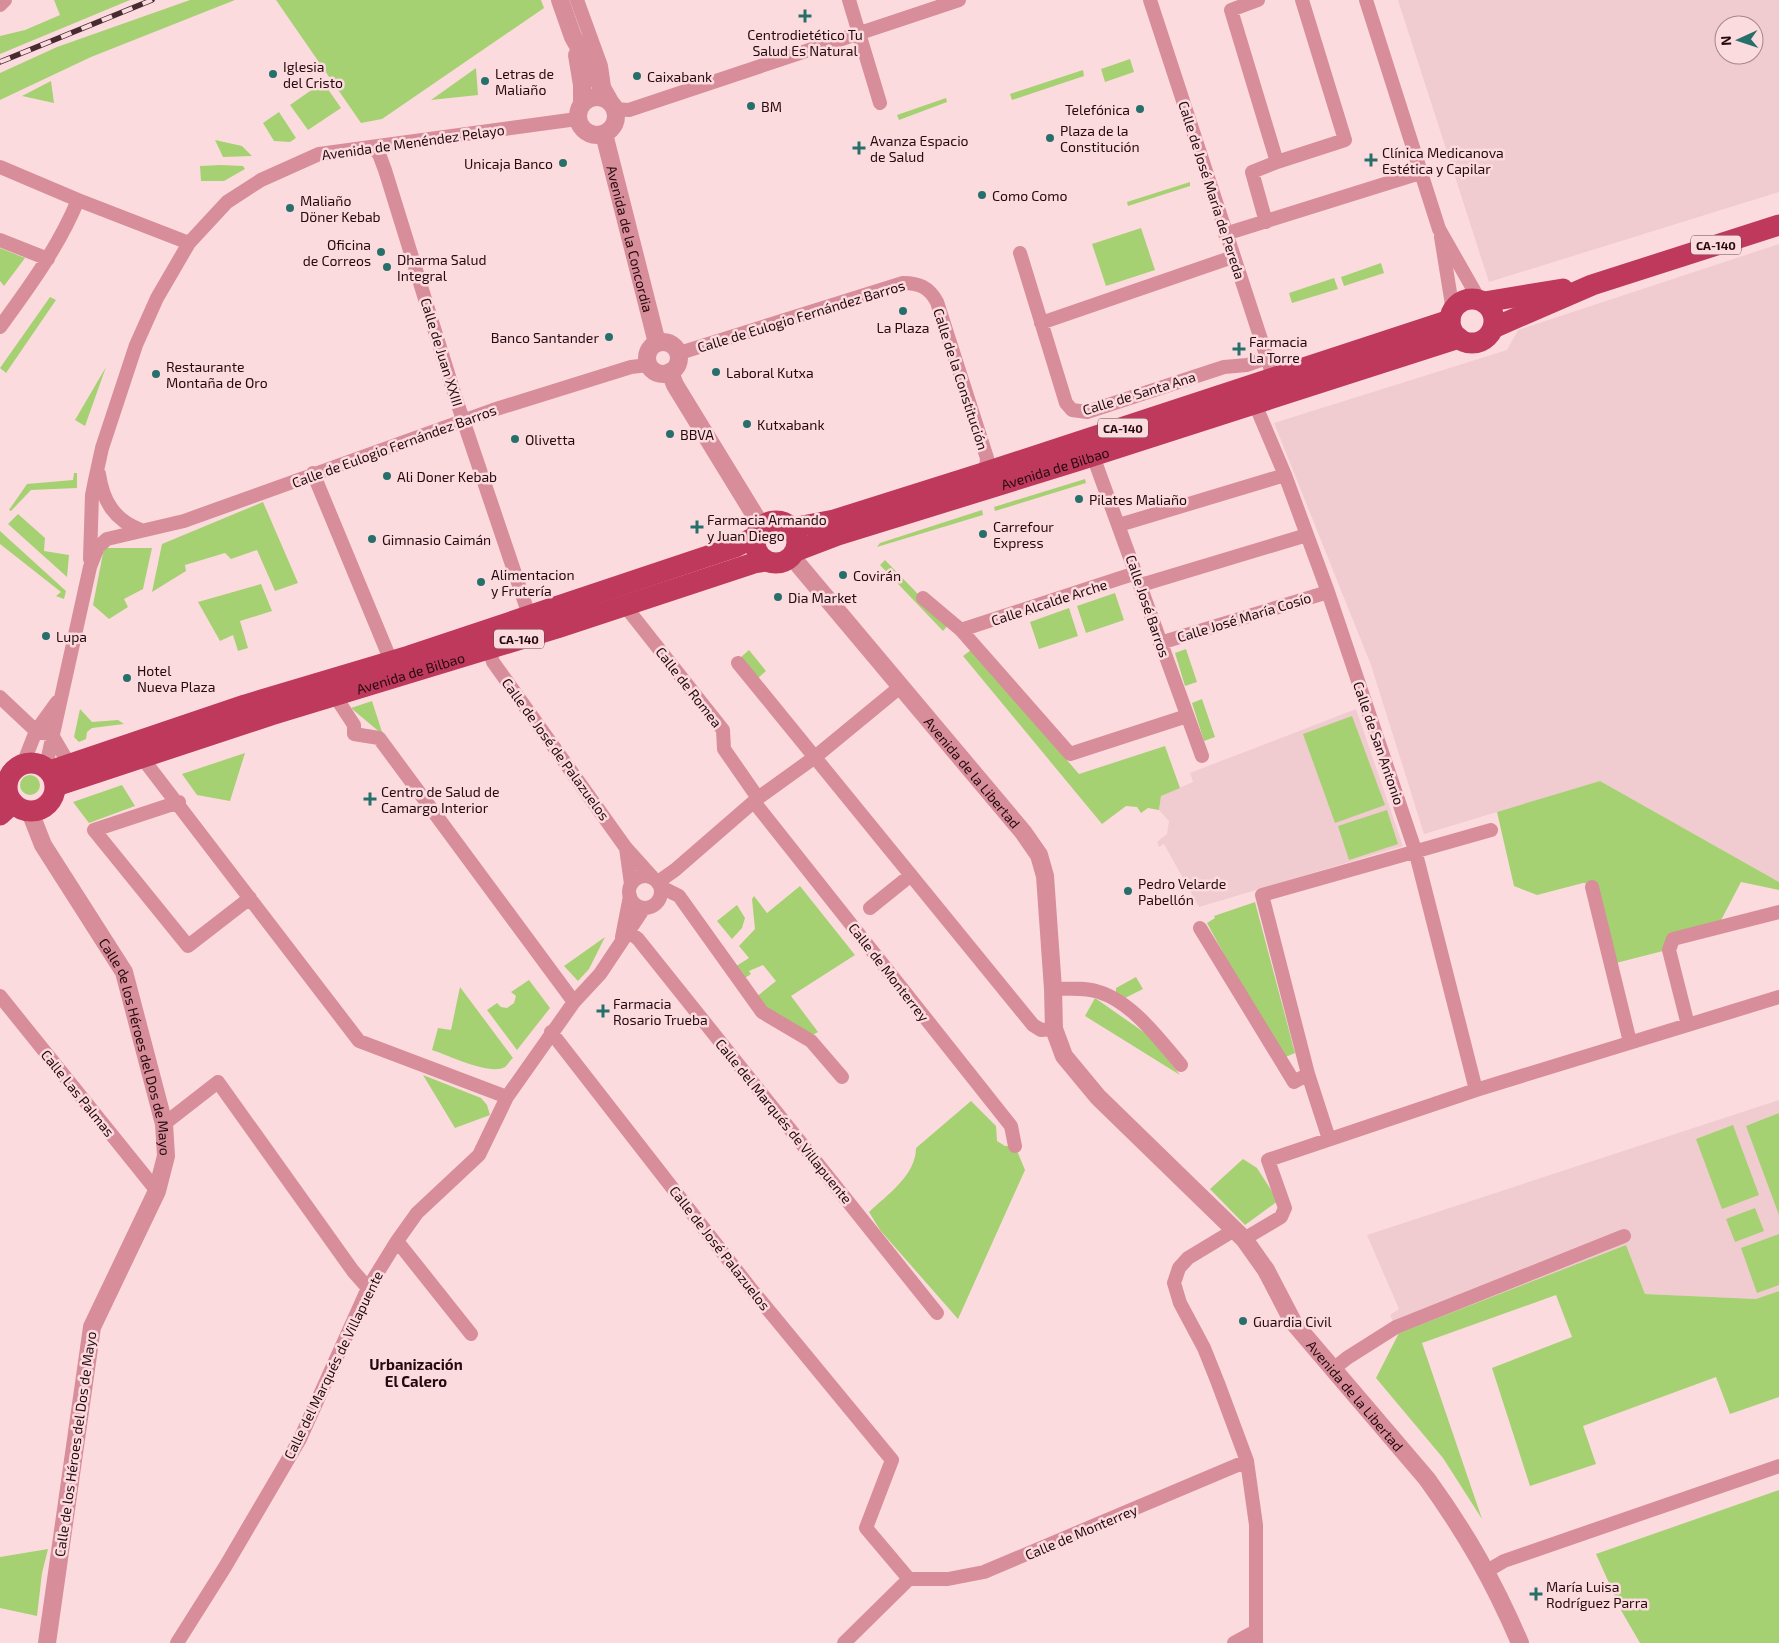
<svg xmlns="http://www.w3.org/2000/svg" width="1779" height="1643" font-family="'Exo 2',sans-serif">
  <rect width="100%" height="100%" fill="#fcdbdf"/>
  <!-- built -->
  <path fill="#f0cbd0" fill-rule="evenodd" d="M1398,0H1779V192L1489,282ZM1724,25H1754V55H1724Z
    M1779,244V882L1600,781L1424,834L1371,665L1274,423L1507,350L1518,330Z
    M1356,709L1403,846L1199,907L1164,844L1159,847L1157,842L1167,834L1169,821L1159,810L1161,796L1193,782L1190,773Z
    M1779,1100V1291L1756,1299L1645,1294L1626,1245L1399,1333L1390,1315L1399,1309L1367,1235Z"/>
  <!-- green -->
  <path fill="#a5d172" d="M54,0H130L0,54V36L25,30L60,15Z
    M190,0H235L91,57L0,100V73L57,47Z
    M276,0H541L544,8L382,119L361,123Z
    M1130,59L1134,72L1105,82L1101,69Z
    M476,68L478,95L431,100Z
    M1083,70L1084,76L1012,100L1010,94Z
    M51,81L54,103L22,96Z
    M323,82L341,108L308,130L290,105Z
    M946,98L947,102L899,120L897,115Z
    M279,112L296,138L290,142L274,141L263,123Z
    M215,140L242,146L252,156L223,157Z
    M221,165L243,166L245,169L224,181H201L200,166Z
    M1190,182V186L1128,206L1127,202Z
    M1141,228L1155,270L1106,286L1092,244Z
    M0,248L25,258L4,286L0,281Z
    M1381,263L1384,273L1344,286L1341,277Z
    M1334,278L1338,289L1292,303L1289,293Z
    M50,297L56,300L6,373L0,368Z
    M106,367L85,426L75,420Z
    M74,473H77V488L31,490L11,511L9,510L27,484L73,480Z
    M1085,479L1086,483L995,511L994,507Z
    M263,502L298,583L275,591L257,550L231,559L225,553L185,565L186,571L152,592L162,544Z
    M982,510L983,515L877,547L880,543Z
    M18,514L45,538L44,551L69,555L67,577L8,524Z
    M0,531L66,591L64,599L56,596L61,592L0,544Z
    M104,548H152L143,589L124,599L128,607L109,619L93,605Z
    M885,560L948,625L943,631L880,565Z
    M261,584L272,611L240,621L248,648L238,651L233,635L220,641L198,602Z
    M1115,593L1124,620L1086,633L1077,606Z
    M1069,608L1078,636L1039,649L1030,622Z
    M1186,649L1197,682L1185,686L1175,653Z
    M749,650L766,671L757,679L740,658Z
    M971,650L1079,774L1165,746L1180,788L1161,796L1159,810L1148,808L1141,813L1137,807L1126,806L1102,824L963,656Z
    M1202,699L1215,737L1204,741L1192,703Z
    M372,701L383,735L351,708Z
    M80,709L92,722L118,720L124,724L92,728L87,732L86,739L79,742L74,737Z
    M1352,716L1385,805L1335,823L1303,734Z
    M245,753L230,801L197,795L182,774Z
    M20 785a10 10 0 1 1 20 0a10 10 0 1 1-20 0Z
    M1600,781L1779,882V890L1741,882L1717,928L1663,951L1616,963L1596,884L1583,883L1537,895L1514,886L1497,812Z
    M122,785L135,806L89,823L73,802Z
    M1387,810L1398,844L1349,860L1338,826Z
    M800,886L855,955L791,996L818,1032L811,1036L761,1007L755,998L776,981L763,965L749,971L751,974L742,980L733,968L749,958L739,946L755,929L752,899L754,896L767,913Z
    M1255,902L1295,1053L1281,1059L1207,923L1215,918L1214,916Z
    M737,905L745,918L742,928L732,939L717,921Z
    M605,937L589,969L578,981L564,966Z
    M1136,977L1143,989L1125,998L1116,993V988Z
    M529,980L550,1008L517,1050L487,1010L497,1003L501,1007L507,1008L514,1003L516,996L511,992Z
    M460,987L513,1058C510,1060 508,1065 505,1067C490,1076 448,1055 432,1050L438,1028L451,1030Z
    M1095,998L1148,1035L1180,1075L1085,1016Z
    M423,1075L481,1098L487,1105L490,1115L455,1128Z
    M971,1101L996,1126L997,1141L1005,1146H1015L1025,1170L958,1319L880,1230L869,1212C887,1195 916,1175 916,1148Z
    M1779,1113V1215L1746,1126Z
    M1733,1125L1759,1195L1722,1209L1696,1139Z
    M1243,1159L1257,1168L1278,1201L1245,1225L1210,1189Z
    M1755,1208L1764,1231L1735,1242L1726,1219Z
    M1779,1234V1285L1757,1293L1741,1248Z
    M1626,1245L1645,1294L1756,1299L1779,1291V1397L1730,1414L1716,1377L1583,1426L1596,1464L1530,1486L1492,1368L1572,1337L1556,1295L1422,1343L1482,1519L1443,1458L1376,1378L1399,1333Z
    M1779,1490V1643H1640L1622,1612L1596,1554Z
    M48,1549L42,1573L37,1616L0,1608V1557Z"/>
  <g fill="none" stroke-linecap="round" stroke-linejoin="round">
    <!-- minor -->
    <path stroke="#d78e9a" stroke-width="14" d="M577,0L601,66L604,87
      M849,0L880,103
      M1150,0L1274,379
      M1258,0L1231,10L1277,162L1345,140L1302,0
      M1366,0L1439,229L1480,301
      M0,5L5,0
      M615,109L629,110L959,0
      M372,147L379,154L385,170L456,399L529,615
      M0,167L78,200
      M1266,222L1252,172L1277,162
      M1225,234L1420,173
      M1441,237L1453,311
      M0,240L48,259
      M1020,253L1066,403L1072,410L1087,412L1224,367L1247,365L1267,358
      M1041,323L1233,257
      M0,327C30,286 59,246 78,200L189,243
      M678,357L686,351L903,283C919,283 929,287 937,302L987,458L986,469L983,473
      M1255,404L1285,475L1328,592L1415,850L1476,1090
      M1093,456L1202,756
      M313,473L391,661
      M99,474C103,501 114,520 141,530
      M1119,525L1285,475
      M90,559L92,495L95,480L102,448L136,345L157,298L189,243L227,202L261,180L319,154L577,119
      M1141,585L1307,535
      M923,598L961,630L1070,754L1187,716
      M625,606L723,730L724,749L758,798
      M961,630L1136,573
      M1160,643L1328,592
      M489,649L493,662L626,848L653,878
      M738,663L1033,1025L1041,1030L1054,1029
      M335,696L354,725V734L379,738L574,1002
      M0,697L36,731L52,735L69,764
      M143,759L359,1041L507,1097
      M23,764L36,731L57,702
      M46,766L90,567L98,547L107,539L184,521L493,410L631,367L648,365
      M179,802L94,830L188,946L250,898
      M754,802L1011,1126L1015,1146
      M626,848L631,884
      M629 892a16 16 0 1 1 32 0a16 16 0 1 1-32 0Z
      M658,882L675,870L758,798L815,757L900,687
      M661,887L679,896L762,1012L811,1041L842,1077
      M1592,887L1630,1042
      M870,908L911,875
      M1200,928L1294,1082L1308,1074
      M629,932L638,939L937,1313
      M622,937L630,896
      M1053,989C1068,989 1085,987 1099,992C1132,1002 1160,1040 1181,1065
      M0,996L157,1191
      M1688,1025L1669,950L1673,939L1779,912
      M551,1032L751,1289L892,1460L866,1528L909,1579
      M164,1124L218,1082L353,1271L368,1288
      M1329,1139L1308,1074L1262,895L1491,830
      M1236,1229L1188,1258L1179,1268L1174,1283L1180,1303L1204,1348L1218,1383L1247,1461L1256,1525V1643
      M1244,1239L1281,1217L1285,1208L1268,1160L1476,1090L1779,997
      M397,1241L471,1334
      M1332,1370L1347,1358L1396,1327L1624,1236
      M1487,1571L1504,1561L1779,1466
      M177,1643L225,1567L300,1439L368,1288L397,1241L417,1213L479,1155L507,1097L574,1002L600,974L644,908
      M844,1643L909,1579H948L984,1572L1247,1461
      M1234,1643L1256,1631"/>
    <!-- tertiary -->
    <g stroke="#d78e9a" stroke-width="18">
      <path d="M560,0L573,37L609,100"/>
      <path d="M577,55L582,85V103"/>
      <circle cx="597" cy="116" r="19"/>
      <path id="s1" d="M604,134L657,343"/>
      <circle cx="663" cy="358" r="16"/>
      <path d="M670,372L675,385L762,527"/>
      <path id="s2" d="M792,557L1023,832L1039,855L1045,876L1053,989L1054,1029L1064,1056L1098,1097L1244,1239L1266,1270L1293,1322L1427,1479C1466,1533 1494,1582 1520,1643"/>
      <path id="s3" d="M30,812L43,845L124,972L164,1124L166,1156L157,1191L92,1327L47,1643"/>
    </g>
    <!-- primary -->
    <g stroke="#bf395c" stroke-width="21">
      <circle cx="1472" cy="321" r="22"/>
      <path d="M1484,302L1563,289"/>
      <path d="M1493,328L1592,285L1779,225"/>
      <circle cx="776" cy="542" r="21"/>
      <path d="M792,528L834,520L983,473L1450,320"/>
      <path id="s4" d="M796,551L838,535L1080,460L1459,338"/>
      <circle cx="31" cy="787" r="24"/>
      <path d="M50,771L245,705L409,656L735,547L755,537"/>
      <path id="s5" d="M56,786L271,715L557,628L754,563L766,561"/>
      <path d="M0,815L13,803"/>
    </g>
    <defs>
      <path id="rail" d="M0,62L152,0"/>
    </defs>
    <!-- rail casing -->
    <use href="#rail" stroke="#472b31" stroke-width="5.5"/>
    <!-- rail -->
    <use href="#rail" stroke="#fcdbdf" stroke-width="4" stroke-dasharray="11" stroke-linecap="butt"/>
  </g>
  <!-- markers -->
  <g fill="#266f6b" stroke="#fcdbdf" stroke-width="2">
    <path d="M802.5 8.5h5v5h5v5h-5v5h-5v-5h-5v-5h5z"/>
    <circle cx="273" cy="74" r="5"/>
    <circle cx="637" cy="76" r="5"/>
    <circle cx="485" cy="81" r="5"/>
    <circle cx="751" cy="106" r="5"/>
    <circle cx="1140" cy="109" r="5"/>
    <circle cx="1050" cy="138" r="5"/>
    <path d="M856.5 140.5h5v5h5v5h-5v5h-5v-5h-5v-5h5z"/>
    <path d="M1368.5 152.5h5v5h5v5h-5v5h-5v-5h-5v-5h5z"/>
    <circle cx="563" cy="163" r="5"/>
    <circle cx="982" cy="195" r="5"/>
    <circle cx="290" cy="208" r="5"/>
    <circle cx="381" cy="252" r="5"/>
    <circle cx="387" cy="267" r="5"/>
    <circle cx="903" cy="311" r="5"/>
    <circle cx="609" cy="337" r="5"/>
    <path d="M1236.5 341.5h5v5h5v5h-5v5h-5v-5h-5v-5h5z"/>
    <circle cx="716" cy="372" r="5"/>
    <circle cx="156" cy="374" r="5"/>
    <circle cx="747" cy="424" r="5"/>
    <circle cx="670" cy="434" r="5"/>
    <circle cx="515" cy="439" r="5"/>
    <circle cx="387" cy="476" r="5"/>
    <circle cx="1079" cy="499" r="5"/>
    <path d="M694.5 519.5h5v5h5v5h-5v5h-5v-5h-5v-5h5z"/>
    <circle cx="983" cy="534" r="5"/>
    <circle cx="372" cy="539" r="5"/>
    <circle cx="843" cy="575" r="5"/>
    <circle cx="481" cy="582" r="5"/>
    <circle cx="778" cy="597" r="5"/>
    <circle cx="46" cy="636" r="5"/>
    <circle cx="127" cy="678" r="5"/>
    <path d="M367.5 791.5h5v5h5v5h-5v5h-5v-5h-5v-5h5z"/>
    <circle cx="1128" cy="891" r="5"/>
    <path d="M600.5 1003.5h5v5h5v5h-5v5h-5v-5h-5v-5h5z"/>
    <circle cx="1243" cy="1321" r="5"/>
    <path d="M1533.5 1586.5h5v5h5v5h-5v5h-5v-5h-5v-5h5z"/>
  </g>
  <g text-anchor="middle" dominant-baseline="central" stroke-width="5" stroke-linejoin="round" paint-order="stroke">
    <!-- shield labels -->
    <g fill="#fcdbdf" stroke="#65484d" stroke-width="1">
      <rect x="1691" y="235.5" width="50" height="19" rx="4"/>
      <rect x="1098" y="418.5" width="50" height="19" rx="4"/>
      <rect x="494" y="629.5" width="50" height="19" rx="4"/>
    </g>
    <g font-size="12" font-weight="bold" fill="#24090f">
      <text x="1716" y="245">CA-140</text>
      <text x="1123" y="428">CA-140</text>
      <text x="519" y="639">CA-140</text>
    </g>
    <!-- poi labels -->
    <g font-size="14" fill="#24090f" stroke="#fcdbdf" text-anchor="start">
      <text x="805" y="34" text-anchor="middle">Centrodietético Tu<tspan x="805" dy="16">Salud Es Natural</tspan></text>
      <text x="283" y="66">Iglesia<tspan x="283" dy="16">del Cristo</tspan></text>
      <text x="495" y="73">Letras de<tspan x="495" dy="16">Maliaño</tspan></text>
      <text x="647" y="76">Caixabank</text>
      <text x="761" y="106">BM</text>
      <text x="1130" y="109" text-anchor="end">Telefónica</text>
      <text x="1060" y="130">Plaza de la<tspan x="1060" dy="16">Constitución</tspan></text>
      <text x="870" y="140">Avanza Espacio<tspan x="870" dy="16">de Salud</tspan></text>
      <text x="1382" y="152">Clínica Medicanova<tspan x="1382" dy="16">Estética y Capilar</tspan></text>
      <text x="553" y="163" text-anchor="end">Unicaja Banco</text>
      <text x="992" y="195">Como Como</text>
      <text x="300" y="200">Maliaño<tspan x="300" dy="16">Döner Kebab</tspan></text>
      <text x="371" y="244" text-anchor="end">Oficina<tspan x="371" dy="16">de Correos</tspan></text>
      <text x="397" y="259">Dharma Salud<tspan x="397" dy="16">Integral</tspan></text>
      <text x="903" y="327" text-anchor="middle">La Plaza</text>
      <text x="599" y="337" text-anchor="end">Banco Santander</text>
      <text x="1249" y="341">Farmacia<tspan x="1249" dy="16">La Torre</tspan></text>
      <text x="166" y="366">Restaurante<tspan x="166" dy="16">Montaña de Oro</tspan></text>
      <text x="726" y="372">Laboral Kutxa</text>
      <text x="757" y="424">Kutxabank</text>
      <text x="680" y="434">BBVA</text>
      <text x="525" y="439">Olivetta</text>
      <text x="397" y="476">Ali Doner Kebab</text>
      <text x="1089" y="499">Pilates Maliaño</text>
      <text x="707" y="519">Farmacia Armando<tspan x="707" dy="16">y Juan Diego</tspan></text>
      <text x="993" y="526">Carrefour<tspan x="993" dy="16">Express</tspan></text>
      <text x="382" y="539">Gimnasio Caimán</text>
      <text x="491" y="574">Alimentacion<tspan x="491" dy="16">y Frutería</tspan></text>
      <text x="853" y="575">Covirán</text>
      <text x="788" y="597">Dia Market</text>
      <text x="56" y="636">Lupa</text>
      <text x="137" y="670">Hotel<tspan x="137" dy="16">Nueva Plaza</tspan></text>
      <text x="381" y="791">Centro de Salud de<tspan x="381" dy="16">Camargo Interior</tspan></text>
      <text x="1138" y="883">Pedro Velarde<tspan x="1138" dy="16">Pabellón</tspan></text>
      <text x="613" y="1003">Farmacia<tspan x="613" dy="16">Rosario Trueba</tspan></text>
      <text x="1253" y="1321">Guardia Civil</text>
      <text x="1546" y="1586">María Luisa<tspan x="1546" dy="16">Rodríguez Parra</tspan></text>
    </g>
    <!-- street labels -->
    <g font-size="14" fill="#24090f" stroke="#fcdbdf">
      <text transform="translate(413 142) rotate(-8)">Avenida de Menéndez Pelayo</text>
      <text transform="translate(1212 190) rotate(72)">Calle de José María de Pereda</text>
      <text stroke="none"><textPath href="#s1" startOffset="108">Avenida de la Concordia</textPath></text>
      <text transform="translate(801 316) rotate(-17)">Calle de Eulogio Fernández Barros</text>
      <text transform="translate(442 352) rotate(73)">Calle de Juan XXIII</text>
      <text transform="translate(961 379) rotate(72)">Calle de la Constitución</text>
      <text transform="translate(1139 393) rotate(-17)">Calle de Santa Ana</text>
      <text transform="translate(394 446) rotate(-20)">Calle de Eulogio Fernández Barros</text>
      <text stroke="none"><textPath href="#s4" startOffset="272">Avenida de Bilbao</textPath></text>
      <text transform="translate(1049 602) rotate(-18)">Calle Alcalde Arche</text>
      <text transform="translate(1148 606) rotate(71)">Calle José Barros</text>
      <text transform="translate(1244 617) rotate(-17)">Calle José María Cosío</text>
      <text stroke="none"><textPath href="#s5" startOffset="372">Avenida de Bilbao</textPath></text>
      <text transform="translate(689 687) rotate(52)">Calle de Romea</text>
      <text transform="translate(1379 743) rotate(71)">Calle de San Antonio</text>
      <text transform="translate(556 749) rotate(54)">Calle de José de Palazuelos</text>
      <text stroke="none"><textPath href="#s2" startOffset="281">Avenida de la Libertad</textPath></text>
      <text transform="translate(889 972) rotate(52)">Calle de Monterrey</text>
      <text stroke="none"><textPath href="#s3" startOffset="261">Calle de los Héroes del Dos de Mayo</textPath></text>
      <text transform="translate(78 1093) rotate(51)">Calle Las Palmas</text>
      <text transform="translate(784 1121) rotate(51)">Calle del Marqués de Villapuente</text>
      <text transform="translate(720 1248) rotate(52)">Calle de José Palazuelos</text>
      <text transform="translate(333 1365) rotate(-64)">Calle del Marqués de Villapuente</text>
      <text stroke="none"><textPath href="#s2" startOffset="1041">Avenida de la Libertad</textPath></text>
      <text transform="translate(75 1444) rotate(-82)">Calle de los Héroes del Dos de Mayo</text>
      <text transform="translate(1081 1532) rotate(-23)">Calle de Monterrey</text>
    </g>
    <!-- neighbourhood labels -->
    <g font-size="15" font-weight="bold" fill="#24090f" stroke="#fcdbdf">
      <text x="416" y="1364">Urbanización<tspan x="416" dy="17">El Calero</tspan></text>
    </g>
  </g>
  <!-- north arrow -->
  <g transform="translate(1739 40) rotate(267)"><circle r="24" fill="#fcdbdf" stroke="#a6878c"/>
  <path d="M0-4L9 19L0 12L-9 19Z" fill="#266f6b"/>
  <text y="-8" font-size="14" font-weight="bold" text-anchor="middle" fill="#24090f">N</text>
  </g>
</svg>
